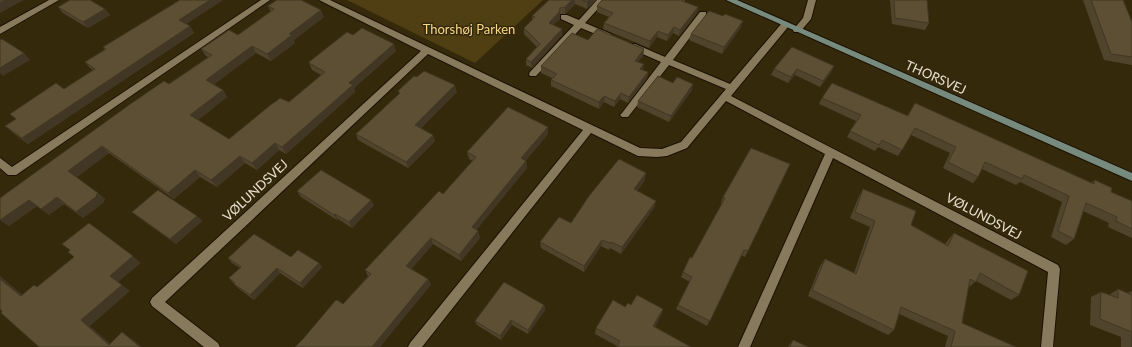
<svg xmlns="http://www.w3.org/2000/svg" width="1132" height="347" font-family="Lato,sans-serif">
  <rect width="100%" height="100%" fill="#35290c"/>
  <!-- green -->
  <path fill="#513f14" d="M347,0H543L475,63Z"/>
  <g fill="none" stroke-linecap="round" stroke-linejoin="round">
    <defs>
      <path id="street" d="M49,0H59L0,34V27Z
        M261,0H270L16,175H8L0,168V158L12,167Z
        M319,0H330L640,148L662,149L681,142L726,89L669,65L628,117H622L620,115L622,113L661,62L629,48L628,46L629,44H635L665,57L700,12H706V16L673,60L730,84L782,23H788L789,25L788,27L731,96L1058,265L1060,269L1053,347H1041L1048,272L833,158L750,347H738L825,154L726,101L687,148L667,156L657,157L638,156L591,133L422,347H408L410,343L583,130L428,54L165,302L218,343L220,347H204L152,306L150,302L152,298L421,51Z
        M597,0H606L585,23L611,34L612,36L611,38H605L581,28L536,76H530L529,74L530,72L574,25L561,19V15H567L579,20Z
        M808,0H816L811,19L800,32H794L793,30L803,18Z"/>
      <path id="secondary" d="M726,0H737L1132,173V181Z"/>
    </defs>
    <!-- street casing -->
    <use href="#street" stroke="#1c1100" stroke-width="2"/>
    <!-- secondary casing -->
    <use href="#secondary" stroke="#1c1100" stroke-width="2"/>
    <!-- street -->
    <use href="#street" fill="#87795b" fill-rule="evenodd"/>
    <!-- secondary -->
    <use href="#secondary" fill="#768a7d" fill-rule="evenodd"/>
  </g>
  <!-- wall -->
  <path fill="#50442c" d="M180,0H223L186,24L190,26L194,33L28,144L12,132L5,126L16,119L10,114L64,89L93,70L90,68L85,62L105,50L103,47Z
    M549,0H596L587,9L575,4L565,14H560V19L553,25L562,29V35L532,68L526,65V59L537,47L524,34V28L532,20V16Z
    M602,0H685V2L698,7L697,13L679,36L673,33L667,41L657,37L649,48L603,29L604,23L609,17L597,12V6Z
    M890,0H927L929,23L925,30L892,24Z
    M1083,0H1123L1132,22V65L1104,60Z
    M268,6L324,17L294,40L295,43L271,61L256,53L214,84L223,90L227,97L198,120L229,139L274,103L289,102L321,75L312,70L309,63L353,35L396,51L354,88L355,92L286,154L279,150L257,170L245,163L217,187L200,177L174,199L109,153L76,177L98,193L105,199L103,201L104,202L83,218L64,204L49,215L37,206L9,226L0,220L169,84L208,57L206,56L201,49L238,35L271,12Z
    M58,7L105,9L110,15L88,28L63,13Z
    M741,27L722,54L689,40L691,34Z
    M588,40L644,49L643,56L638,62L643,70L648,72L647,78L628,103L620,99L614,107L604,102L599,109L551,86V80L552,78L541,73V66Z
    M792,47L831,73L820,87L795,75L788,83L771,75L774,69Z
    M692,90L669,122L637,107L638,101Z
    M398,91L457,92L421,128L433,135L435,141L408,168L358,140L356,134L399,94Z
    M822,98L907,116L915,103L1091,183L1095,180L1111,192L1132,201V238L1108,227L1109,223L1083,211L1074,239L1066,245L1051,237L1062,202L1020,182L1016,185L982,169L978,177L973,183L943,168L950,153L911,135L898,156L878,147L875,151L847,137L856,121L819,104Z
    M548,134L526,160L527,168L476,230L478,231L480,238L461,261L433,244L411,269L428,279L431,285L343,304L368,276L365,270L443,194L473,161L469,159L467,152Z
    M790,164L745,257L741,255L707,326L676,309L678,305L690,282L681,277L683,272L692,258L722,204L721,203L723,197Z
    M645,180L637,191L656,201L654,208L621,254L610,248L609,250L601,246L584,272L541,248L540,242Z
    M863,189L911,225L945,244L948,240L954,233L1019,295L1011,300L976,281L968,288L962,323L1016,347H945L948,336L899,314L894,330L888,335L808,296L820,266L825,259L854,273L870,227L850,218L859,196Z
    M297,191L371,200L374,205L352,228L338,219L337,220L301,197Z
    M132,212L197,216L202,221L176,244L138,217Z
    M291,257L319,263L322,267L303,288L280,273L254,300L238,288L234,284L229,278L240,268L232,263L228,258Z
    M1118,289L1128,293L1132,291V347H1121V337L1090,325L1091,297L1101,292L1109,295Z
    M544,305L545,310L528,334L512,325L501,340L477,325L475,321Z
    M631,305L663,309L661,315L655,327L617,346L595,334L596,328L625,307Z
    M793,340L808,347H788Z"/>
  <!-- shaded-wall -->
  <path fill="#413724" d="M6,0H24L0,13V3Z
    M210,0H223L183,26L179,20Z
    M572,0H575V4L565,14V7Z
    M590,0H596L587,9V2Z
    M698,7L697,13L679,36L680,30Z
    M560,8V19L549,29V23Z
    M105,9L110,15L88,28L83,22Z
    M321,10L324,17L294,40L295,43L271,61L267,54L289,34Z
    M743,21L741,27L722,54L724,47Z
    M190,26L194,33L28,144L22,138Z
    M674,27L673,33L667,41L668,35Z
    M562,29V35L532,68L531,62Z
    M658,31L657,37L649,48L650,41Z
    M394,44L396,51L354,88L355,92L286,154L282,147L349,83Z
    M252,46L256,53L211,87L206,80Z
    M644,49L643,56L634,67L635,61Z
    M24,53L30,60L3,76L0,73V68Z
    M644,64L643,71L640,69Z
    M834,66L831,73L820,87L823,81Z
    M797,69L795,75L788,83L791,77Z
    M648,72L647,78L628,103L629,97Z
    M693,84L692,90L669,122L671,116Z
    M455,85L457,92L417,131L415,125Z
    M223,90L227,97L195,122L190,115Z
    M621,93L620,99L614,107L615,101Z
    M604,96V102L599,109V102Z
    M548,127V134L522,165L521,158Z
    M433,135L435,141L408,168L406,162Z
    M275,143L279,150L257,170L252,163Z
    M102,146L109,153L76,178L68,171Z
    M240,156L245,163L217,187L211,180Z
    M526,161L527,168L473,234L472,227Z
    M195,170L200,177L174,199L168,193Z
    M646,173L645,180L633,196L634,189Z
    M98,193L105,199L103,201L104,202L83,218L76,212Z
    M57,197L64,204L49,215L41,209Z
    M29,200L37,206L9,226L0,220Z
    M371,200L374,205L352,228L349,222Z
    M656,201L654,208L621,254L622,247Z
    M335,214L338,219L337,220L334,215Z
    M197,216L202,221L176,244L170,239Z
    M478,231L480,238L461,261L459,255Z
    M431,238L433,244L409,272L406,266Z
    M602,240L601,246L584,272V266Z
    M133,256L141,263L118,282L110,276Z
    M319,263L322,267L303,288L300,283Z
    M277,268L280,273L254,300L250,295Z
    M0,276L31,302L21,296L0,279Z
    M428,279L431,285L380,347H372Z
    M122,285L130,291L90,326L114,347L109,345L81,320Z
    M544,305L545,310L528,334V330Z
    M663,309L661,315L652,332L653,326Z
    M511,320L512,325L501,340L500,336Z
    M122,332L131,338L142,347H140Z"/>
  <!-- building -->
  <path fill="#5d4f33" stroke="#413724" d="M0,0H6L0,3Z
    M70,0H90L105,9L83,22L58,7Z
    M180,0H210L179,20L190,26L22,138L5,126L16,119L10,114L56,83L64,89L95,69L85,62L106,49L103,47Z
    M277,0H301L321,10L289,34L292,35L267,54L252,46L206,80L223,90L190,115L229,139L273,103H274L280,98L289,102L325,72L309,63V62L347,32L353,35L362,28L394,44L349,83L353,85L282,147L275,143L252,163L240,156L211,180L195,170L168,193L102,146L68,171L98,193L96,195L97,196L76,212L57,197L41,209L29,200L0,220V198L129,105L164,81L169,84L212,55L201,49L229,30L238,35L274,9L268,6Z
    M549,0H572L565,7L560,8L559,12L549,23L562,29L531,62L526,59L540,44L524,28L535,17L532,16Z
    M582,0H590L587,2Z
    M602,0H683L682,1L698,7L680,30L674,27L668,35L658,31L650,41L604,23L613,13L597,6Z
    M894,0H927L929,23L895,18Z
    M1091,0H1123L1132,22V57L1111,54Z
    M709,11L723,16L725,14L743,21L724,47L691,34Z
    M597,29L644,49L635,61L644,64L640,69L648,72L629,97L621,93L615,101L604,96L599,102L551,80L557,74L541,66L572,33L588,40Z
    M2,39L24,53L0,68V40Z
    M792,47L834,66L823,81L797,69L791,77L774,69Z
    M424,71L455,85L415,125L433,135L406,162L356,134L400,93L398,91L414,76L417,77Z
    M658,76L673,83L677,77L693,84L671,116L638,101Z
    M832,83L908,116L915,103L1094,184L1095,180L1112,188L1111,192L1132,201V229L1116,221L1117,217L1086,203L1074,239L1058,231L1069,196L1024,175L1022,179L985,162L978,177L948,162L956,147L915,128L902,150L882,140L879,145L850,131L861,115L822,98Z
    M508,107L548,127L521,158L526,161L472,227L478,231L459,255L431,238L406,266L428,279L372,347H295L303,339L335,301L337,300L343,304L371,274L365,270L439,191L443,194L476,157L467,152Z
    M751,148L790,164L748,251L744,250L710,321L678,305L692,277L683,272L690,257L692,258L725,198L723,197Z
    M619,159L646,173L634,189L656,201L622,247L611,242L610,243L602,240L584,266L540,242L559,217L571,223L589,196Z
    M321,170L371,200L349,222L335,214L334,215L297,191Z
    M863,189L916,211L911,225L948,246L954,233L1028,271L1019,295L980,273L976,282L970,279L962,323L1016,347H951L955,331L901,307L894,330L812,290L825,259L856,274L875,221L855,212Z
    M158,190L197,216L170,239L132,212Z
    M89,223L133,256L110,276L122,285L81,320L109,345L122,332L140,347H39L1,313L2,311L0,309V279L21,296L34,285L37,287L74,257L68,252L70,250L62,244Z
    M254,234L291,257L298,250L319,263L300,283L277,268L250,295L234,284L235,283L229,278L241,267L228,258Z
    M504,282L544,305L528,330L511,320L500,336L475,321Z
    M1118,289L1132,295V347V332L1100,319L1101,292L1118,298Z
    M637,295L663,309L653,326L691,347H617L620,341L596,328L613,300L625,307L628,303L631,305Z
    M793,340L808,347H790Z"/>
  <g text-anchor="middle" dominant-baseline="central" stroke-width="3" stroke-linejoin="round" paint-order="stroke">
    <!-- park labels -->
    <g font-size="13" fill="#f9d68a" stroke="#35290c">
      <text x="469" y="29">Thorshøj Parken</text>
    </g>
    <!-- street labels -->
    <g font-size="13" fill="#e8e0d0" stroke="#35290c">
      <text transform="translate(936 77) rotate(24)">THORSVEJ</text>
      <text transform="translate(255 190) rotate(-43)">VØLUNDSVEJ</text>
      <text transform="translate(984 216) rotate(28)">VØLUNDSVEJ</text>
    </g>
  </g>
</svg>
